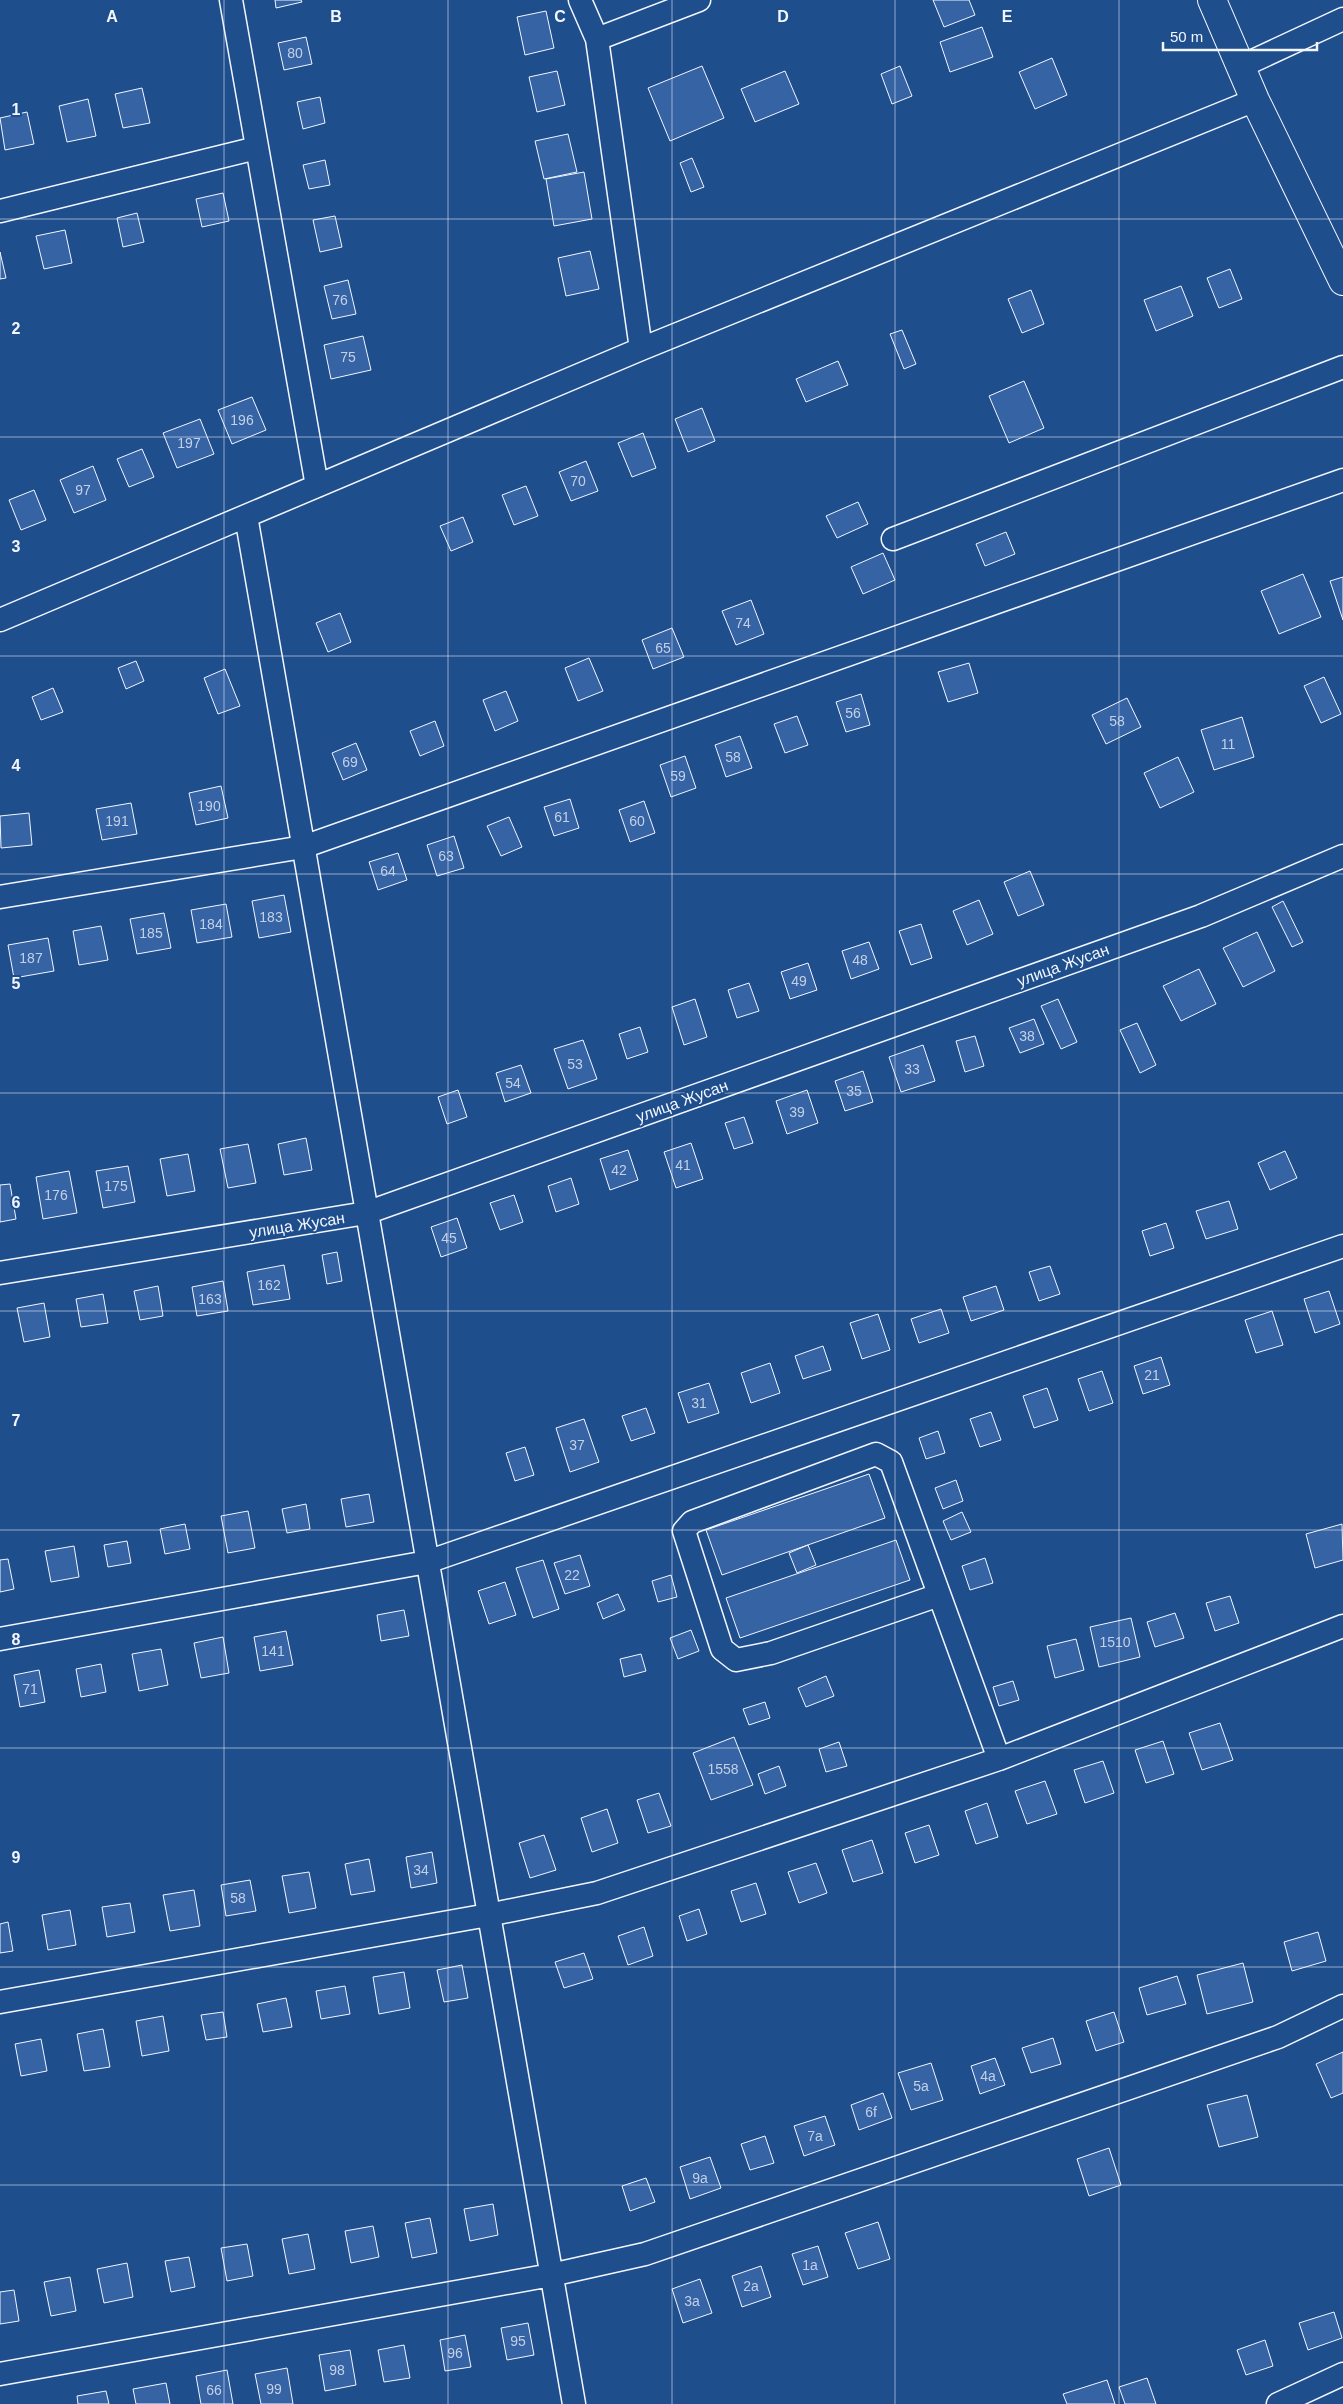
<svg xmlns="http://www.w3.org/2000/svg" width="1343" height="2404" font-family="Helvetica,sans-serif">
  <rect width="100%" height="100%" fill="#1f4e8c"/>
  <!-- building -->
  <path fill="#3563a3" stroke="#f2f6ff" d="M275,0H301L302,2L276,8Z
    M933,0H969L975,15L944,27Z
    M546,11L554,48L525,55L517,17Z
    M982,27L993,57L950,72L940,42Z
    M306,37L312,64L284,70L278,43Z
    M1052,58L1067,95L1035,109L1019,72Z
    M702,66L724,118L670,141L648,88Z
    M900,66L912,96L892,104L881,74Z
    M557,71L565,105L537,112L529,77Z
    M785,71L799,104L755,122L741,89Z
    M142,88L150,123L123,128L115,94Z
    M320,97L325,123L303,129L297,102Z
    M88,99L96,136L67,142L59,106Z
    M27,112L34,144L5,150L0,118Z
    M568,134L577,172L544,179L535,141Z
    M692,158L704,187L691,192L680,163Z
    M325,160L330,185L309,189L303,165Z
    M584,172L592,219L554,226L546,179Z
    M223,193L229,221L202,227L196,199Z
    M137,213L144,242L123,247L117,218Z
    M335,216L342,247L320,252L313,220Z
    M65,230L72,263L44,269L36,236Z
    M590,251L599,289L566,296L558,258Z
    M0,252L6,278L0,279Z
    M1230,269L1242,299L1219,308L1207,278Z
    M348,280L356,314L332,319L324,286Z
    M1181,286L1193,316L1156,331L1144,300Z
    M1031,290L1044,324L1022,333L1008,299Z
    M902,330L916,364L904,369L890,334Z
    M363,336L371,370L331,379L324,345Z
    M838,361L848,385L806,402L796,379Z
    M1024,381L1044,428L1009,443L989,396Z
    M252,397L266,430L232,444L218,410Z
    M702,408L715,441L688,452L675,419Z
    M200,419L214,454L177,468L163,433Z
    M643,433L656,468L632,477L618,443Z
    M142,449L154,477L129,487L117,459Z
    M586,461L598,491L571,501L559,472Z
    M93,466L106,500L74,513L60,480Z
    M526,486L538,516L514,525L502,495Z
    M34,490L46,520L21,530L9,500Z
    M858,502L868,524L837,538L826,516Z
    M463,517L473,542L451,551L440,526Z
    M1006,532L1015,554L985,566L976,544Z
    M883,553L895,580L863,594L851,567Z
    M1303,574L1321,617L1279,634L1261,591Z
    M1343,577V620L1330,581Z
    M751,600L764,634L736,645L722,611Z
    M340,613L351,642L328,652L316,623Z
    M672,628L684,657L653,669L642,640Z
    M589,658L603,691L578,701L565,668Z
    M136,661L144,681L126,689L118,668Z
    M969,663L978,693L948,702L938,672Z
    M225,669L240,706L218,714L204,678Z
    M1324,677L1341,714L1321,723L1304,686Z
    M53,688L63,712L41,720L32,697Z
    M506,691L518,721L495,731L483,700Z
    M861,694L870,725L846,732L836,702Z
    M1127,698L1141,727L1106,744L1092,715Z
    M797,716L808,745L785,753L774,724Z
    M1242,717L1254,757L1214,770L1201,730Z
    M435,721L444,746L420,756L410,731Z
    M740,736L752,768L726,777L715,745Z
    M356,743L367,770L343,780L332,753Z
    M685,756L696,788L671,797L660,765Z
    M1178,757L1194,792L1160,808L1144,773Z
    M221,786L228,818L196,825L189,793Z
    M570,799L579,828L554,836L544,807Z
    M644,801L655,833L630,842L619,810Z
    M131,803L137,834L102,840L96,809Z
    M29,813L32,845L1,848L0,816Z
    M509,817L522,847L501,856L487,826Z
    M454,836L464,868L437,876L427,845Z
    M398,853L407,880L378,890L369,862Z
    M1030,871L1044,905L1018,916L1004,882Z
    M284,895L291,932L259,938L252,901Z
    M979,900L993,934L967,945L953,911Z
    M1283,901L1303,942L1292,947L1272,907Z
    M226,904L232,937L197,943L191,910Z
    M164,913L171,948L137,954L130,919Z
    M921,924L932,958L911,965L899,931Z
    M101,926L108,960L79,965L73,931Z
    M1257,932L1275,971L1243,987L1223,948Z
    M48,938L54,971L14,978L8,945Z
    M869,942L879,969L851,979L842,951Z
    M808,963L817,990L790,999L781,972Z
    M1199,969L1216,1004L1181,1021L1163,986Z
    M749,983L759,1011L737,1018L728,990Z
    M695,999L707,1037L684,1045L672,1007Z
    M1058,999L1077,1042L1061,1049L1041,1006Z
    M1034,1019L1044,1044L1020,1053L1009,1028Z
    M1137,1023L1156,1065L1140,1073L1120,1030Z
    M640,1027L648,1052L627,1059L619,1034Z
    M975,1036L984,1066L965,1072L956,1041Z
    M583,1040L597,1079L568,1089L554,1049Z
    M923,1045L935,1081L901,1092L889,1057Z
    M521,1065L531,1093L505,1102L496,1073Z
    M863,1071L873,1102L845,1111L835,1081Z
    M458,1090L467,1117L447,1124L438,1097Z
    M807,1090L818,1123L787,1134L776,1101Z
    M744,1117L753,1143L734,1149L725,1123Z
    M306,1138L312,1170L284,1175L278,1144Z
    M691,1143L703,1179L676,1188L664,1152Z
    M248,1144L256,1183L228,1188L220,1149Z
    M628,1150L638,1180L610,1190L600,1159Z
    M1285,1151L1297,1178L1270,1190L1258,1163Z
    M188,1154L195,1191L167,1196L160,1159Z
    M128,1166L135,1202L103,1208L96,1171Z
    M69,1171L77,1213L43,1219L36,1177Z
    M571,1178L579,1204L556,1212L548,1186Z
    M10,1184L16,1219L0,1222V1185Z
    M514,1195L523,1222L500,1230L490,1203Z
    M1229,1201L1238,1229L1206,1239L1196,1211Z
    M457,1218L467,1248L441,1257L431,1227Z
    M1166,1223L1174,1248L1150,1256L1142,1231Z
    M337,1252L342,1281L327,1284L322,1255Z
    M284,1265L290,1299L253,1305L247,1272Z
    M1050,1266L1060,1294L1039,1301L1029,1272Z
    M223,1281L228,1311L197,1316L192,1287Z
    M158,1286L163,1316L140,1320L134,1291Z
    M996,1286L1004,1310L971,1321L963,1297Z
    M1329,1291L1340,1324L1315,1333L1304,1299Z
    M103,1294L108,1323L81,1327L76,1299Z
    M44,1303L50,1337L24,1342L17,1308Z
    M941,1309L949,1333L919,1343L911,1319Z
    M1272,1311L1283,1345L1256,1353L1245,1320Z
    M878,1314L890,1350L862,1359L850,1323Z
    M823,1346L831,1370L803,1379L795,1356Z
    M1161,1357L1170,1385L1143,1394L1134,1366Z
    M770,1363L780,1393L751,1403L741,1373Z
    M1102,1371L1113,1403L1089,1411L1078,1379Z
    M709,1383L719,1413L688,1423L678,1393Z
    M1047,1388L1058,1420L1034,1428L1023,1396Z
    M646,1408L655,1433L631,1441L622,1416Z
    M991,1412L1001,1440L980,1447L970,1419Z
    M584,1419L599,1462L570,1472L556,1428Z
    M938,1431L945,1453L926,1459L919,1438Z
    M525,1447L534,1475L515,1481L506,1453Z
    M869,1474L885,1518L722,1575L706,1530Z
    M956,1480L963,1501L943,1509L935,1488Z
    M369,1494L374,1522L346,1527L341,1499Z
    M306,1504L310,1529L287,1533L282,1509Z
    M248,1511L255,1548L228,1553L221,1516Z
    M962,1512L971,1532L951,1540L943,1521Z
    M185,1524L190,1549L165,1554L160,1529Z
    M1342,1524L1343,1560L1315,1568L1306,1534Z
    M896,1540L910,1580L740,1638L726,1598Z
    M127,1541L131,1563L108,1567L104,1545Z
    M808,1545L816,1565L797,1573L789,1553Z
    M74,1546L79,1577L51,1582L45,1551Z
    M580,1555L590,1586L565,1594L554,1563Z
    M985,1558L993,1583L970,1590L962,1566Z
    M8,1559L14,1589L0,1592V1560Z
    M543,1560L559,1609L533,1618L516,1568Z
    M671,1575L677,1597L658,1602L652,1581Z
    M505,1582L516,1615L489,1624L478,1591Z
    M618,1594L625,1610L603,1619L597,1603Z
    M1230,1596L1239,1623L1215,1631L1206,1603Z
    M404,1610L409,1636L381,1641L377,1615Z
    M1175,1613L1184,1638L1155,1647L1147,1622Z
    M1131,1618L1140,1657L1099,1667L1090,1627Z
    M691,1630L699,1651L678,1659L670,1638Z
    M286,1631L293,1665L260,1671L254,1637Z
    M223,1637L229,1673L201,1678L194,1643Z
    M1076,1639L1084,1670L1055,1678L1047,1646Z
    M161,1649L168,1685L139,1691L132,1654Z
    M641,1654L646,1671L624,1677L620,1659Z
    M101,1664L106,1692L81,1697L76,1669Z
    M39,1670L45,1702L20,1707L14,1675Z
    M826,1676L834,1696L806,1707L798,1688Z
    M1013,1681L1019,1700L999,1706L993,1687Z
    M765,1702L770,1718L749,1725L743,1709Z
    M1220,1723L1233,1760L1202,1770L1189,1733Z
    M734,1737L753,1785L711,1800L693,1753Z
    M1163,1741L1174,1774L1146,1783L1135,1750Z
    M839,1742L847,1766L826,1772L819,1749Z
    M1103,1761L1114,1793L1085,1803L1074,1770Z
    M779,1766L786,1786L765,1794L758,1774Z
    M1045,1781L1057,1814L1027,1824L1015,1791Z
    M659,1793L671,1826L648,1833L637,1800Z
    M987,1803L998,1837L976,1844L965,1811Z
    M607,1809L618,1843L592,1852L581,1818Z
    M929,1825L939,1855L915,1863L905,1833Z
    M544,1835L556,1870L530,1878L519,1843Z
    M872,1840L883,1873L853,1882L842,1850Z
    M432,1852L437,1883L411,1888L406,1857Z
    M369,1859L375,1891L351,1895L345,1864Z
    M816,1863L827,1893L799,1903L788,1872Z
    M309,1872L316,1908L289,1913L282,1876Z
    M250,1880L256,1911L226,1916L221,1885Z
    M756,1883L766,1914L741,1922L731,1891Z
    M194,1890L200,1926L170,1931L163,1895Z
    M130,1903L135,1932L107,1937L102,1907Z
    M699,1909L707,1934L687,1941L679,1916Z
    M70,1910L76,1945L48,1950L42,1915Z
    M8,1922L13,1951L0,1953V1924Z
    M644,1927L653,1956L628,1965L618,1936Z
    M1318,1932L1326,1961L1292,1971L1284,1942Z
    M584,1953L593,1979L564,1988L555,1962Z
    M1243,1963L1253,2002L1207,2014L1197,1975Z
    M462,1965L468,1998L444,2002L437,1970Z
    M404,1972L410,2008L379,2014L373,1977Z
    M1177,1976L1186,2004L1147,2015L1139,1988Z
    M345,1986L350,2014L321,2019L316,1991Z
    M286,1998L292,2027L263,2032L257,2004Z
    M223,2012L227,2037L206,2040L201,2015Z
    M1114,2012L1124,2042L1096,2051L1086,2021Z
    M163,2016L169,2051L142,2056L136,2021Z
    M103,2029L110,2067L84,2071L77,2034Z
    M1053,2038L1061,2064L1031,2073L1022,2048Z
    M41,2039L47,2071L21,2076L15,2044Z
    M1343,2052V2093L1331,2098L1316,2064Z
    M995,2058L1005,2085L980,2094L971,2066Z
    M931,2063L943,2100L911,2110L898,2073Z
    M883,2093L892,2118L859,2130L851,2105Z
    M1247,2095L1258,2137L1219,2147L1207,2105Z
    M825,2116L835,2145L804,2156L794,2126Z
    M765,2136L774,2163L750,2170L741,2144Z
    M1109,2148L1121,2185L1089,2196L1077,2159Z
    M710,2157L721,2188L690,2199L680,2167Z
    M646,2178L655,2202L630,2211L622,2186Z
    M493,2204L498,2235L470,2241L464,2209Z
    M430,2218L437,2253L412,2258L405,2223Z
    M878,2222L890,2259L858,2269L845,2233Z
    M373,2226L379,2257L351,2263L345,2231Z
    M308,2234L315,2269L289,2274L282,2239Z
    M247,2244L253,2276L227,2281L221,2248Z
    M818,2246L828,2277L803,2285L792,2254Z
    M189,2257L195,2287L171,2292L165,2261Z
    M127,2263L133,2297L104,2303L97,2269Z
    M761,2266L771,2297L742,2307L732,2276Z
    M70,2277L76,2311L51,2316L44,2282Z
    M700,2279L712,2313L683,2323L672,2289Z
    M14,2290L19,2321L0,2324V2292Z
    M1334,2312L1342,2338L1308,2350L1299,2323Z
    M528,2323L534,2355L507,2360L501,2328Z
    M465,2335L471,2367L445,2371L440,2340Z
    M1265,2340L1273,2366L1246,2375L1237,2350Z
    M404,2345L410,2378L384,2382L378,2350Z
    M350,2350L356,2385L325,2391L319,2355Z
    M287,2368L293,2404H261L255,2374Z
    M227,2370L233,2404H201L196,2376Z
    M1147,2378L1156,2404H1125L1119,2387Z
    M1107,2380L1115,2404H1067L1063,2394Z
    M166,2383L170,2404H136L133,2389Z
    M106,2391L109,2404H78L77,2396Z"/>
  <g fill="none" stroke-linecap="round" stroke-linejoin="round">
    <defs>
      <path id="minor" d="M231,0L317,486
        M580,0L597,39L641,349
        M597,39L699,0
        M1242,66L1343,19
        M0,211L257,148
        M246,516L574,2404
        M893,539L1343,367
        M0,620L641,349L1255,100
        M0,897L303,847L1343,480
        M0,1273L366,1213L1201,916L1343,856
        M939,1595L771,1653L736,1660L722,1649L684,1531L692,1522L876,1454L891,1462L999,1759
        M0,1639L427,1562L1343,1246
        M0,2002L488,1915L597,1893L999,1759L1343,1626
        M0,2374L551,2275L645,2254L1278,2037L1343,2006
        M1278,2404L1343,2374"/>
      <path id="major" d="M1212,0L1255,100L1343,281"/>
    </defs>
    <!-- minor casing -->
    <use href="#minor" stroke="#f2f6ff" stroke-width="25"/>
    <!-- major casing -->
    <use href="#major" stroke="#f2f6ff" stroke-width="30"/>
    <!-- minor -->
    <use href="#minor" stroke="#1f4e8c" stroke-width="22"/>
    <!-- major -->
    <use href="#major" stroke="#1f4e8c" stroke-width="28"/>
  </g>
  <!-- grid -->
  <path fill="none" stroke="#f2f6ff" stroke-width="1" stroke-opacity="0.55" d="M224,0V2404M448,0V2404M672,0V2404M895,0V2404M1119,0V2404M0,219H1343M0,437H1343M0,656H1343M0,874H1343M0,1093H1343M0,1311H1343M0,1530H1343M0,1748H1343M0,1967H1343M0,2185H1343"/>
  <g text-anchor="middle" dominant-baseline="central" stroke-width="4" stroke-linejoin="round" paint-order="stroke">
    <!-- number labels -->
    <g font-size="14" fill="#c3d1e8">
      <text x="295" y="53">80</text>
      <text x="340" y="300">76</text>
      <text x="348" y="357">75</text>
      <text x="242" y="420">196</text>
      <text x="189" y="443">197</text>
      <text x="578" y="481">70</text>
      <text x="83" y="490">97</text>
      <text x="743" y="623">74</text>
      <text x="663" y="648">65</text>
      <text x="853" y="713">56</text>
      <text x="1117" y="721">58</text>
      <text x="1228" y="744">11</text>
      <text x="733" y="757">58</text>
      <text x="350" y="762">69</text>
      <text x="678" y="776">59</text>
      <text x="209" y="806">190</text>
      <text x="562" y="817">61</text>
      <text x="117" y="821">191</text>
      <text x="637" y="821">60</text>
      <text x="446" y="856">63</text>
      <text x="388" y="871">64</text>
      <text x="271" y="917">183</text>
      <text x="211" y="924">184</text>
      <text x="151" y="933">185</text>
      <text x="31" y="958">187</text>
      <text x="860" y="960">48</text>
      <text x="799" y="981">49</text>
      <text x="1027" y="1036">38</text>
      <text x="575" y="1064">53</text>
      <text x="912" y="1069">33</text>
      <text x="513" y="1083">54</text>
      <text x="854" y="1091">35</text>
      <text x="797" y="1112">39</text>
      <text x="683" y="1165">41</text>
      <text x="619" y="1170">42</text>
      <text x="116" y="1186">175</text>
      <text x="56" y="1195">176</text>
      <text x="449" y="1238">45</text>
      <text x="269" y="1285">162</text>
      <text x="210" y="1299">163</text>
      <text x="1152" y="1375">21</text>
      <text x="699" y="1403">31</text>
      <text x="577" y="1445">37</text>
      <text x="572" y="1575">22</text>
      <text x="1115" y="1642">1510</text>
      <text x="273" y="1651">141</text>
      <text x="30" y="1689">71</text>
      <text x="723" y="1769">1558</text>
      <text x="421" y="1870">34</text>
      <text x="238" y="1898">58</text>
      <text x="988" y="2076">4а</text>
      <text x="921" y="2086">5а</text>
      <text x="871" y="2112">6f</text>
      <text x="815" y="2136">7а</text>
      <text x="700" y="2178">9а</text>
      <text x="810" y="2265">1а</text>
      <text x="751" y="2286">2а</text>
      <text x="692" y="2301">3а</text>
      <text x="518" y="2341">95</text>
      <text x="455" y="2353">96</text>
      <text x="337" y="2370">98</text>
      <text x="274" y="2389">99</text>
      <text x="214" y="2390">66</text>
    </g>
    <!-- street labels -->
    <g font-size="16" fill="#f2f6ff" stroke="#1f4e8c">
      <text transform="translate(1063 965) rotate(-20)">улица Жусан</text>
      <text transform="translate(682 1101) rotate(-20)">улица Жусан</text>
      <text transform="translate(297 1225) rotate(-9)">улица Жусан</text>
    </g>
  </g>
  <g font-size="16" text-anchor="middle" font-weight="bold" fill="#f2f6ff" stroke="#1f4e8c" stroke-width="4" stroke-linejoin="round" paint-order="stroke">
    <text x="112" y="22">A</text>
    <text x="336" y="22">B</text>
    <text x="560" y="22">C</text>
    <text x="783" y="22">D</text>
    <text x="1007" y="22">E</text>
    <text x="16" y="115">1</text>
    <text x="16" y="334">2</text>
    <text x="16" y="552">3</text>
    <text x="16" y="771">4</text>
    <text x="16" y="989">5</text>
    <text x="16" y="1208">6</text>
    <text x="16" y="1426">7</text>
    <text x="16" y="1645">8</text>
    <text x="16" y="1863">9</text>
  </g>
  <!-- scale -->
  <path d="M1163 42v8h154v-8" fill="none" stroke="#f2f6ff" stroke-width="2.5"/>
  <text x="1170" y="42" font-size="15" fill="#f2f6ff" stroke="#1f4e8c" stroke-width="4" paint-order="stroke">50 m</text>
</svg>
